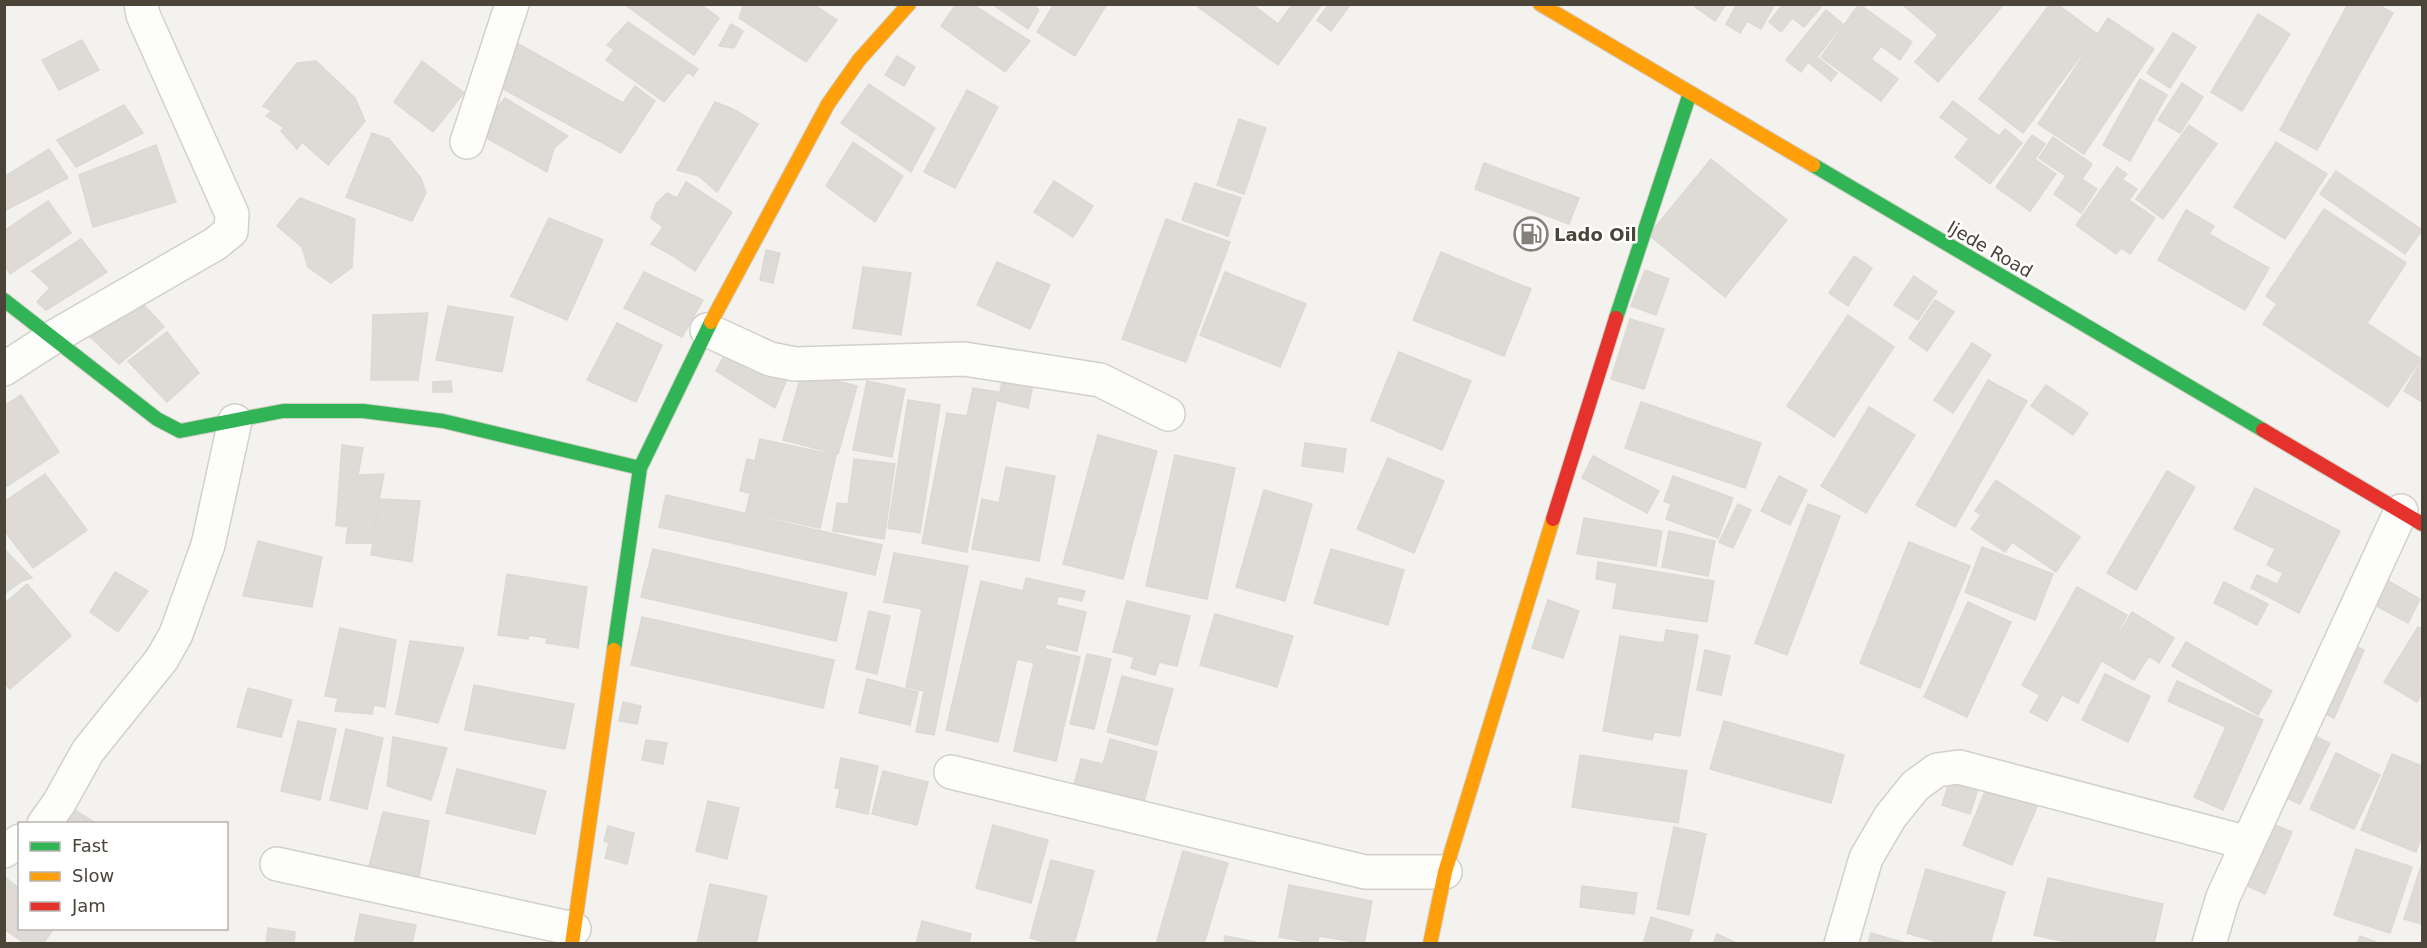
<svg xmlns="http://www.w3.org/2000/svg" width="2427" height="948" font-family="'DejaVu Sans',sans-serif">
  <rect width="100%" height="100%" fill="#f4f2ee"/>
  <!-- building -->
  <path fill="#dedbd6" stroke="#dcd9d4" stroke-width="1.5" d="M624,4H700L719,18L694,55Z
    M744,4H813L837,20L806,62L739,18Z
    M956,4H972L1030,41L1005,72L941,26Z
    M992,4H1032L1039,10L1028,29Z
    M1054,4H1107L1075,56L1037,32Z
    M1194,4H1252L1278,24L1293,4H1322L1278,65Z
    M1329,4L1350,5L1331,31L1317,20Z
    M1696,4H1726L1715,21L1695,7Z
    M1737,4H1775L1761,29L1747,21L1740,33L1726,24Z
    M1783,4H1819L1822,6L1804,27L1792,18L1781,32L1769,22Z
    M1859,4L1912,42L1900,60L1881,46L1871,59L1898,79L1881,101L1821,57Z
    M1902,4H2004L1938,82L1915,62L1938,35Z
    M2050,4H2057L2097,34L2023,133L1979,99Z
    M2348,4H2377L2393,13L2317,150L2280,130Z
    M1826,10L1843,24L1817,57L1837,73L1831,81L1808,62L1801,72L1786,60Z
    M2258,14L2290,34L2242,111L2211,92Z
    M2108,18L2154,49L2084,154L2038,124Z
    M628,22L698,69L693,76L688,72L664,102L606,60L614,50L607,45Z
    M731,24L743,31L734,48L719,46Z
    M2173,33L2196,47L2170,88L2147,73Z
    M82,40L99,70L59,90L42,60Z
    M515,42L623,103L635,86L655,101L621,153L496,85Z
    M897,56L915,67L904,86L885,75Z
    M316,61L355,98L365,121L328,165L302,142L297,149L281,131L284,128L266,116L272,111L263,106L297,63Z
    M422,61L464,93L433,132L394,102Z
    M2140,79L2167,95L2130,161L2103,145Z
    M2182,83L2203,97L2180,133L2158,120Z
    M869,84L935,128L911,172L841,123Z
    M967,90L998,107L955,188L924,172Z
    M505,98L568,136L554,148L547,172L485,137L489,117Z
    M1953,101L1999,136L2005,129L2022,143L1990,184L1955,157L1969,139L1940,117Z
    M715,102L733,109L758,124L717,192L699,176L677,170Z
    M124,105L143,133L76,167L57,140Z
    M1239,119L1266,128L1244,194L1217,185Z
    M2189,125L2217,144L2163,219L2136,199Z
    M372,133L389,139L421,178L426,193L412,221L346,197Z
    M2032,135L2045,144L2035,159L2056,174L2030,211L1996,187Z
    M2053,137L2092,164L2082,179L2097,189L2081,213L2054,194L2066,176L2039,158Z
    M853,142L903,176L875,222L826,186Z
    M2276,142L2327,174L2285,239L2234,207Z
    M156,145L176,202L93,227L79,175Z
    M49,149L68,178L4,211V177Z
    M1711,159L1787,220L1725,297L1649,235Z
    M1484,163L1579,198L1569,224L1475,189Z
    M2117,167L2127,174L2122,179L2137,189L2129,200L2155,218L2130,254L2121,248L2116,254L2076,225Z
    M2336,171L2422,230L2405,254L2320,194Z
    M1054,181L1093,206L1073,237L1034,212Z
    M686,182L732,212L695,271L670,254L651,244L663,227L651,218L656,204L667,193L677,198Z
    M1195,183L1241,198L1228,236L1182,220Z
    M300,198L355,219L352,267L331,283L308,267L302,247L277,226Z
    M48,201L71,233L10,274L4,264V231Z
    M2324,209L2406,263L2367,323L2421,359L2388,407L2263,324L2277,304L2266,296Z
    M2186,210L2214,226L2209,234L2269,268L2245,310L2158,260Z
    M549,218L603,240L567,320L511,296Z
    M1166,219L1230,242L1186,362L1122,339Z
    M81,239L107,272L46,310L37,302L50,288L32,271Z
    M766,250L780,253L773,283L760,280Z
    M1441,252L1531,289L1504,356L1413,320Z
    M1854,256L1872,268L1848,306L1829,293Z
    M997,262L1050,285L1030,329L977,305Z
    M863,267L911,273L901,335L853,328Z
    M1645,270L1669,279L1656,315L1631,306Z
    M644,272L703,300L682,337L624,308Z
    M1225,272L1306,304L1280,367L1200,335Z
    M1914,276L1937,292L1918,320L1894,305Z
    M136,296L164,327L119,364L84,331Z
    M1935,300L1954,312L1927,351L1909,338Z
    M448,306L513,317L502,372L436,360Z
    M428,313L418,380H371L373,315Z
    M1848,315L1894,347L1834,437L1787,406Z
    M1630,319L1664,329L1644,389L1611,379Z
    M617,323L662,345L636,402L587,380Z
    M167,332L199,373L167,402L128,361Z
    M1972,343L1991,355L1953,413L1934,400Z
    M727,350L786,381L775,408L716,371Z
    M1399,352L1471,381L1442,450L1371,420Z
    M2422,360V402L2404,391Z
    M802,372L857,386L838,454L783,440Z
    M1003,378L1033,385L1028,408L998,401Z
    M1988,380L2027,401L1955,527L1916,505Z
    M451,381L452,392H433V382Z
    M867,381L905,389L892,457L853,450Z
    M2046,385L2088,413L2073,435L2031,406Z
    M973,388L998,392L967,552L922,543L947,413L967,416Z
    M21,395L59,452L4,488V406Z
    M908,400L940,405L920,533L888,528Z
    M1641,402L1761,443L1745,488L1625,448Z
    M1869,407L1915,435L1866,513L1821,486Z
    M1098,435L1157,451L1123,579L1063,564Z
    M760,439L836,455L820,528L746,512L750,493L740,491L747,459L755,461Z
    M1305,443L1346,449L1343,472L1302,466Z
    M342,445L363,448L358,475L384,474L371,543H346L348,527L336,525Z
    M1175,455L1235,468L1207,599L1146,586Z
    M1593,456L1659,491L1647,513L1582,478Z
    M1388,458L1444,481L1414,553L1357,529Z
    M854,459L895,464L884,539L833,531L837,503L848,504Z
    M1006,467L1055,476L1039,561L972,549L982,499L999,503Z
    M2167,471L2195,487L2136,590L2107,573Z
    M45,474L87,530L33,568L4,530V502Z
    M1673,476L1733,498L1718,538L1666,519L1671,504L1664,501Z
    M1779,476L1807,490L1790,525L1761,511Z
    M1996,480L2080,537L2056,572L2012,542L2005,552L1971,529L1981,515L1975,511Z
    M2255,488L2340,531L2299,613L2251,588L2257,575L2277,584L2283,573L2267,565L2275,549L2234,529Z
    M1264,490L1312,504L1285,601L1236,587Z
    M666,495L882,545L875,575L659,527Z
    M380,499L420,501L412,562L371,555Z
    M1738,504L1751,510L1733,548L1719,542Z
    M1808,504L1840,516L1787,655L1755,643Z
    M1584,518L1662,531L1656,566L1577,554Z
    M1669,531L1715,541L1708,576L1662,567Z
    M258,541L322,557L312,607L243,596Z
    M1909,542L1970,566L1920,688L1860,663Z
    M1982,547L2053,574L2035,620L1965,592Z
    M4,549L32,578L22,581L4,594Z
    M653,549L847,593L836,641L641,597Z
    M1331,549L1404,570L1388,625L1314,603Z
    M894,553L968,566L934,735L916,732L924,691L906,687L922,609L884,602Z
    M1598,562L1714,581L1707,622L1613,608L1617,583L1596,579Z
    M115,572L148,591L118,632L90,612Z
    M507,574L587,587L578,648L546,643L547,638L529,635L528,639L498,635Z
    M1026,578L1085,591L1082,601L1058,596L1056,605L1086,612L1077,651L1046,644L1045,649L1080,657L1056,761L1014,751L1034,663L1017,659L998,742L946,730L981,581L1023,591Z
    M2383,578L2420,599L2408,623L2369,602Z
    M2224,582L2268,604L2257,625L2214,603Z
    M27,584L71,636L10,689L4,683V604Z
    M2077,587L2127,615L2078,703L2062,695L2047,721L2030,712L2040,695L2022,685Z
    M1548,600L1579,611L1563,658L1532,648Z
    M1127,601L1190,616L1177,666L1159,662L1155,675L1131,668L1134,657L1113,652Z
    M1968,602L2011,622L1967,717L1924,697Z
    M869,611L890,616L877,674L856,669Z
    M2132,612L2174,638L2159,663L2149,656L2134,680L2102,661Z
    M1215,614L1293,636L1277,687L1200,665Z
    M642,617L834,660L823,708L631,665Z
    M2418,627L2422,629V694L2417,702L2384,682Z
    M340,628L396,640L385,707L374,705L372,714L335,711L338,698L325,696Z
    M1666,630L1698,635L1680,736L1654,732L1652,740L1603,731L1620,636L1664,643Z
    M410,641L464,648L438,723L396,714Z
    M2186,642L2272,691L2258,715L2172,666Z
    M2349,643L2364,650L2334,718L2319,711Z
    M1705,650L1730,656L1721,695L1697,690Z
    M1087,654L1111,659L1094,729L1070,724Z
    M2105,674L2150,696L2128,742L2082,720Z
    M1122,676L1173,689L1157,745L1107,732Z
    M867,679L918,692L910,725L859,713Z
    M2177,681L2263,720L2223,810L2194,797L2226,727L2168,701Z
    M474,685L574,704L565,749L465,730Z
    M248,688L292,700L281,737L237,727Z
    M623,702L641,706L637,724L619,721Z
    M298,721L336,729L320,800L281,791Z
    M1724,721L1844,755L1831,803L1710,769Z
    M346,729L383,738L367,809L330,800Z
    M2308,733L2330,743L2300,804L2278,794Z
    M393,737L447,748L431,800L387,786Z
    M1110,739L1157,752L1144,802L1074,784L1081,759L1103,764Z
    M646,740L667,743L663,764L642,760Z
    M2336,753L2380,775L2354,829L2310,809Z
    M2392,754L2422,766V835L2416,852L2361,830Z
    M1580,755L1687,771L1678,823L1572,807Z
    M841,758L878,766L868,814L836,807L840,789L835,788Z
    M457,769L546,791L535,834L446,813Z
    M883,771L928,782L917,825L872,814Z
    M1953,771L1981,780L1970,814L1942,805Z
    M1989,782L2039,802L2012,865L1963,845Z
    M708,801L739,808L727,859L696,851Z
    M67,805L97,824H53Z
    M383,812L429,821L419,877L369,866Z
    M2266,821L2292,832L2265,894L2239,882Z
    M993,825L1048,840L1031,903L976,888Z
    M608,826L634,833L627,864L605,858L609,843L604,841Z
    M1674,827L1706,834L1689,915L1657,909Z
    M2356,849L2412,867L2390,933L2334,915Z
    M1183,851L1228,863L1204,944H1156Z
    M1051,860L1094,871L1074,944H1051L1030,938Z
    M2421,866L2422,867V924L2404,919Z
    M1926,869L2005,892L1990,944H1944L1907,933Z
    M6,878L20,889V928H54L43,944H26L4,929Z
    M2048,878L2163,904L2154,944H2075L2034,935Z
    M710,884L767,896L756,944H697Z
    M1289,885L1372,901L1364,944L1319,936L1317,944L1279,937Z
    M1582,886L1637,893L1634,914L1580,907Z
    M360,914L416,925L412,944H354Z
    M1651,917L1693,930L1688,944H1643Z
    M922,921L971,934L969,944H916Z
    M268,928L295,932L294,944H266Z
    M1871,933L1909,944H1868Z
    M1717,934L1739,944H1713Z
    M1225,936L1261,943V944H1224Z
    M2360,936L2381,944H2357Z"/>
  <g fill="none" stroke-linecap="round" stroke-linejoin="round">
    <defs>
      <path id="street" d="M467,142L512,4
        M707,330L770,359L795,364L964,359L1100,380L1168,414
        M4,369L52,338L215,244L231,231L232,214L143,15L141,4
        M951,772L1365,872H1445
        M44,824L59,803L88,751L162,659L176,634L208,545L235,421
        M4,851L20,841
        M277,864L574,929
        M1841,944L1866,858L1890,817L1915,786L1937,770L1959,767L2248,843
        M2209,944L2223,897L2401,511"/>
      <path id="fast" d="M1813,165L2263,430
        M4,300L157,419L180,431L283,411H363L443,421L640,468
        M1616,318L1690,93
        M614,650L640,468L711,322"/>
      <path id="slow" d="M1540,4L1813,165
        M711,322L828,104L859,60L909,4
        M572,944L614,650
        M1430,944L1445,872L1553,519"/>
      <path id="jam" d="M2263,430L2422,524
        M1553,519L1616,318"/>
    </defs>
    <!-- street casing -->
    <use href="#street" stroke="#d2d0cb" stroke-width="36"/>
    <!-- fast casing -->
    <use href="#fast" stroke="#d3cfc5" stroke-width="16"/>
    <!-- slow casing -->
    <use href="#slow" stroke="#d3cfc5" stroke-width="16"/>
    <!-- jam casing -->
    <use href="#jam" stroke="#d3cfc5" stroke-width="16"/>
    <!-- street -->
    <use href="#street" stroke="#fdfdfc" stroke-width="33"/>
    <!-- fast -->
    <use href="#fast" stroke="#30b455" stroke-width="14"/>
    <!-- slow -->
    <use href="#slow" stroke="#ff9f0a" stroke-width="14"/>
    <!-- jam -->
    <use href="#jam" stroke="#e5322d" stroke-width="14"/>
  </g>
  <!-- icons -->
  <defs>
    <symbol id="fuel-ring" viewBox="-11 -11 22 22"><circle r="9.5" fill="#fff" stroke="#868178" stroke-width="1.5"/><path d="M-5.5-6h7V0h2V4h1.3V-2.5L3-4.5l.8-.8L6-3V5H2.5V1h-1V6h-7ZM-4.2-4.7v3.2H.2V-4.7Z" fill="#868178"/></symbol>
  </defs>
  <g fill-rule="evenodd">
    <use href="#fuel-ring" x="1512" y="215" width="38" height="38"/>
  </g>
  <g text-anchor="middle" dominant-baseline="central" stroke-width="5" stroke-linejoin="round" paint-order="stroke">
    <!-- poi labels -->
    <g font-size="18" font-weight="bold" fill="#4b4439" stroke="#fff" text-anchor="start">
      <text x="1554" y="234">Lado Oil</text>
    </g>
    <!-- street labels -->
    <g font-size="18" fill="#4b4439" stroke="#fff">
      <text transform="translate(1990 249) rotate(30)">Ijede Road</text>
    </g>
  </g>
  <!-- border -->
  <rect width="2427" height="948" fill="none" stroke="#4b4439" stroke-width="12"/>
  <!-- legend -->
  <rect x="18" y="822" width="210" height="108" fill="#ffffff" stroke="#b7b4b0" stroke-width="1.5"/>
  <rect x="30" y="842" width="30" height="9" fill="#30b455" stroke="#b7b4b0" stroke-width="1.5"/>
  <text x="72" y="852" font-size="18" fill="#4b4439">Fast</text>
  <rect x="30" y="872" width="30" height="9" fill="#ff9f0a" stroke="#b7b4b0" stroke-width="1.5"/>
  <text x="72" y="882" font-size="18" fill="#4b4439">Slow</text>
  <rect x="30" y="902" width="30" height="9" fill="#e5322d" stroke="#b7b4b0" stroke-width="1.5"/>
  <text x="72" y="912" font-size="18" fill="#4b4439">Jam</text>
</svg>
